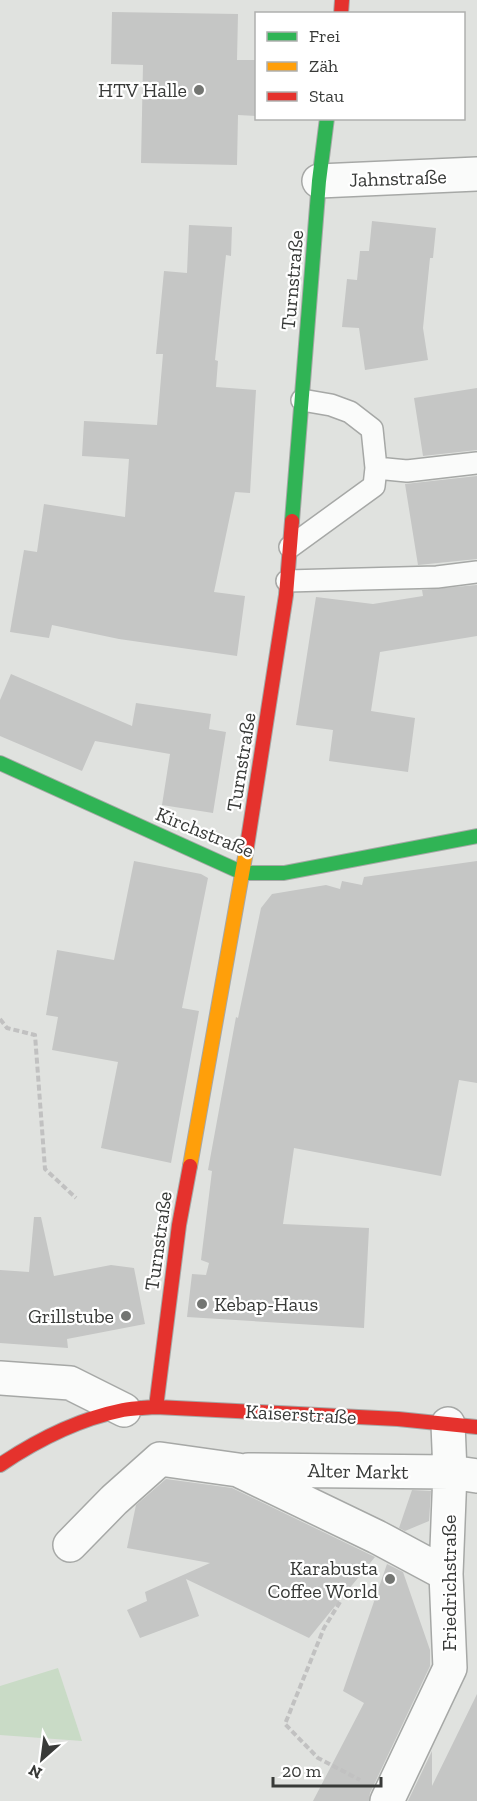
<svg xmlns="http://www.w3.org/2000/svg" width="477" height="1801" font-family="'Zilla Slab',serif">
  <rect width="100%" height="100%" fill="#e0e2df"/>
  <!-- green -->
  <path fill="#c9dbc6" d="M58,1668L82,1741L0,1735V1686Z"/>
  <!-- building -->
  <path fill="#c5c6c5" d="M112,12L238,14L237,60H256V116L238,115L237,165L141,163L143,65L111,64Z
    M372,221L436,228L433,258H430L423,328L428,360L365,370L359,328L342,327L347,279L357,280L360,251H369Z
    M189,225L232,227L231,256L226,255L215,360L218,361L216,387L256,390L250,493L235,492L214,592L245,596L237,656L119,639L52,625L49,638L10,632L24,550L37,552L44,504L125,517L129,459L82,456L84,421L157,425L163,354H156L164,271L187,273Z
    M477,388V450L423,456L414,398Z
    M477,476V559L418,565L405,484Z
    M477,585V636L380,652L371,711L415,718L408,772L329,761L333,730L296,725L316,597L373,604L423,596L422,590Z
    M11,674L132,726L136,703L211,714L209,729L226,732L213,813L162,805L170,754L95,741L82,771L0,736V700Z
    M134,861L201,874L208,878L182,1008L199,1011L171,1163L101,1148L118,1062L52,1050L58,1017L46,1015L57,950L114,960Z
    M477,861V1083L459,1080L441,1176L294,1148L283,1224L369,1228L364,1328L187,1317L192,1274L206,1275L209,1263L201,1260L212,1171L208,1170L236,1017L238,1018L261,908L272,894L326,885L340,889L342,881L362,885L364,877Z
    M34,1217H41L54,1276L111,1265L134,1268L145,1324L67,1339L68,1348L0,1343V1270L29,1272Z
    M166,1479L232,1488L375,1557L309,1638L186,1579L199,1616L140,1638L127,1610L147,1601L145,1592L210,1563L127,1548L136,1505Z
    M412,1490L431,1491L429,1521L405,1531L399,1528Z
    M387,1564L403,1572L430,1650V1666L370,1793L369,1801H313L364,1703L343,1691Z
    M477,1694V1801H408L432,1751V1786Z"/>
  <g fill="none" stroke-linecap="round" stroke-linejoin="round">
    <defs>
      <path id="lane" d="M302,400L331,405L350,412L372,429L376,468
        M290,547L374,486L376,468L407,471L477,463
        M287,581L437,577L477,572"/>
      <path id="street" d="M319,181L477,174
        M0,1378L70,1383L124,1410
        M248,1470L450,1472L477,1476
        M70,1545L114,1500L160,1459L238,1470L377,1537L446,1574
        M387,1801L450,1668L446,1574L450,1472L448,1424"/>
      <path id="fast" d="M292,521L319,181L327,118
        M0,763L243,873H284L477,836"/>
      <path id="slow" d="M190,1166L247,846"/>
      <path id="jam" d="M341,14L342,0
        M247,846L286,595L292,521
        M156,1407L179,1225L190,1166
        M0,1465C37,1440 79,1419 123,1410C134,1408 145,1408 156,1407L398,1419L477,1427"/>
    </defs>
    <!-- lane casing -->
    <use href="#lane" stroke="#a6a8a6" stroke-width="24"/>
    <!-- street casing -->
    <use href="#street" stroke="#a6a8a6" stroke-width="36"/>
    <!-- fast casing -->
    <use href="#fast" stroke="#a6a8a6" stroke-width="16"/>
    <!-- slow casing -->
    <use href="#slow" stroke="#a6a8a6" stroke-width="16"/>
    <!-- jam casing -->
    <use href="#jam" stroke="#a6a8a6" stroke-width="16"/>
    <!-- path -->
    <path stroke="#c1c1c1" stroke-width="4" stroke-dasharray="6 3" stroke-linecap="butt" d="M0,1019L7,1028L35,1035L45,1169L76,1198
      M340,1602L324,1628L285,1724L318,1758L360,1780"/>
    <!-- lane -->
    <use href="#lane" stroke="#fafbfa" stroke-width="21"/>
    <!-- street -->
    <use href="#street" stroke="#fafbfa" stroke-width="33"/>
    <!-- fast -->
    <use href="#fast" stroke="#30b455" stroke-width="14"/>
    <!-- slow -->
    <use href="#slow" stroke="#ff9f0a" stroke-width="14"/>
    <!-- jam -->
    <use href="#jam" stroke="#e5322d" stroke-width="14"/>
  </g>
  <!-- markers -->
  <g fill="#737572" stroke="#fff" stroke-width="2">
    <circle cx="199" cy="90" r="6"/>
    <circle cx="202" cy="1304" r="6"/>
    <circle cx="126" cy="1316" r="6"/>
    <circle cx="390" cy="1579" r="6"/>
  </g>
  <g text-anchor="middle" dominant-baseline="central" stroke-width="4.5" stroke-linejoin="round" paint-order="stroke">
    <!-- poi labels -->
    <g font-size="20" fill="#383a38" stroke="#fff" text-anchor="end">
      <text x="187" y="90">HTV Halle</text>
      <text x="214" y="1304" text-anchor="start">Kebap-Haus</text>
      <text x="114" y="1316">Grillstube</text>
      <text x="378" y="1568">Karabusta<tspan x="378" dy="23">Coffee World</tspan></text>
    </g>
    <!-- street labels -->
    <g font-size="20" fill="#383a38" stroke="#fff">
      <text transform="translate(398 178) rotate(-2)">Jahnstraße</text>
      <text transform="translate(292 280) rotate(-85)">Turnstraße</text>
      <text transform="translate(241 762) rotate(-81)">Turnstraße</text>
      <text transform="translate(205 832) rotate(22)">Kirchstraße</text>
      <text transform="translate(158 1241) rotate(-82)">Turnstraße</text>
      <text transform="translate(301 1414) rotate(3)">Kaiserstraße</text>
      <text transform="translate(358 1471) rotate(1)">Alter Markt</text>
      <text transform="translate(449 1583) rotate(-90)">Friedrichstraße</text>
    </g>
  </g>
  <!-- legend -->
  <rect x="255" y="12" width="210" height="108" fill="#ffffff" stroke="#afb0af" stroke-width="1.5"/>
  <rect x="267" y="32" width="30" height="9" fill="#30b455" stroke="#afb0af" stroke-width="1.5"/>
  <text x="309" y="42" font-size="18" fill="#383a38">Frei</text>
  <rect x="267" y="62" width="30" height="9" fill="#ff9f0a" stroke="#afb0af" stroke-width="1.5"/>
  <text x="309" y="72" font-size="18" fill="#383a38">Zäh</text>
  <rect x="267" y="92" width="30" height="9" fill="#e5322d" stroke="#afb0af" stroke-width="1.5"/>
  <text x="309" y="102" font-size="18" fill="#383a38">Stau</text>
  <!-- north arrow -->
  <g transform="translate(42 1759) rotate(208)" stroke="#ffffff" stroke-width="4.5" paint-order="stroke">
  <path d="M0-4.5L10 22L0 15L-10 22Z" fill="#383a38"/>
  <text y="-9" font-size="16" font-weight="bold" text-anchor="middle" fill="#383a38">N</text>
  </g>
  <!-- scale -->
  <path d="M273 1777v9h108v-9" fill="none" stroke="#383a38" stroke-width="3"/>
  <text x="282" y="1777" font-size="18" fill="#383a38" stroke="#ffffff" stroke-width="4.5" paint-order="stroke">20 m</text>
</svg>
